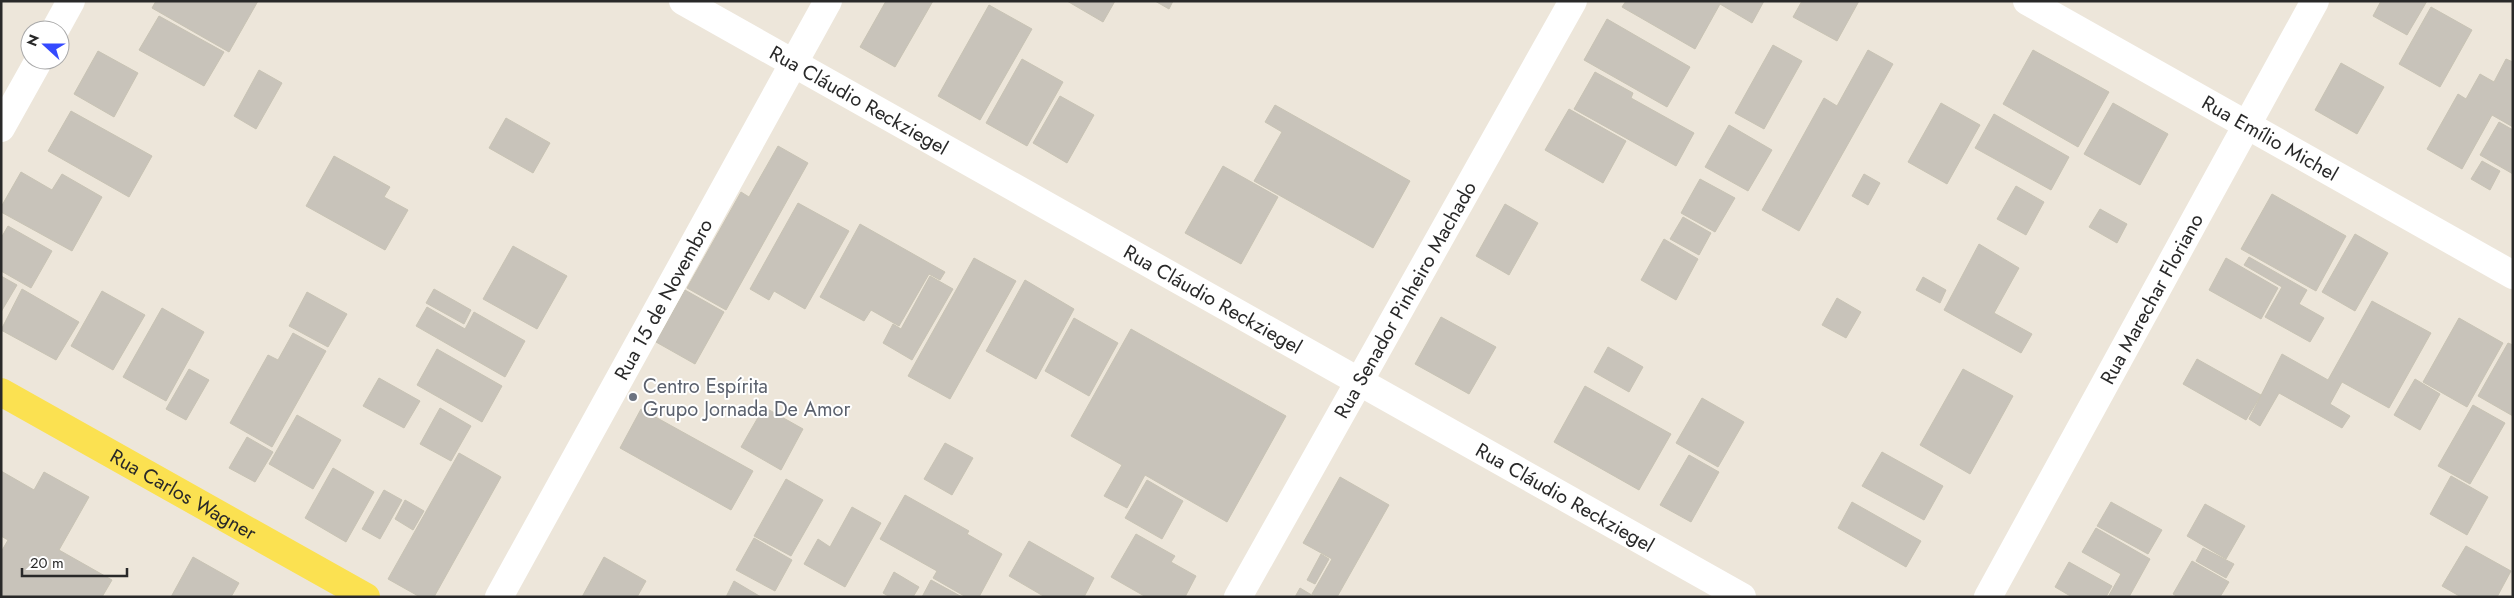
<svg xmlns="http://www.w3.org/2000/svg" width="2514" height="598" font-family="Jost,sans-serif">
  <rect width="100%" height="100%" fill="#ede6da"/>
  <!-- building -->
  <path fill="#c8c3ba" stroke="#c8c3b4" d="M156,1H258L229,52L152,8Z
    M886,1H933L895,67L860,47Z
    M1067,1H1115L1103,22Z
    M1155,1H1173L1169,9Z
    M1626,1H1764L1752,23L1720,4L1695,49L1622,7Z
    M1802,1H1859L1837,41L1793,17Z
    M2381,1H2427L2407,35L2373,16Z
    M989,5L1032,29L980,120L938,96Z
    M2431,7L2472,30L2440,87L2399,64Z
    M159,16L224,52L204,86L139,50Z
    M1607,19L1690,67L1667,107L1584,60Z
    M1773,45L1802,61L1764,129L1735,113Z
    M1868,50L1893,64L1799,231L1762,210L1824,98L1837,106Z
    M2033,50L2109,92L2078,147L2003,104Z
    M98,51L138,73L114,117L74,94Z
    M1022,59L1063,82L1027,146L986,123Z
    M2506,59L2513,62V127L2492,115L2462,169L2427,149L2458,94L2466,99L2480,74L2494,82Z
    M2341,63L2384,87L2357,134L2315,110Z
    M259,70L282,83L256,129L234,116Z
    M1595,72L1633,93L1631,98L1694,133L1676,166L1574,109Z
    M1060,96L1094,115L1067,163L1033,143Z
    M1941,103L1980,125L1947,184L1908,162Z
    M2113,103L2168,134L2140,185L2084,154Z
    M1275,105L1410,181L1373,248L1254,181L1282,132L1265,122Z
    M1569,109L1626,141L1603,183L1545,150Z
    M71,111L152,156L129,197L48,151Z
    M1994,114L2069,157L2051,190L1975,148Z
    M506,118L550,143L533,173L489,148Z
    M2499,122L2513,130V174L2480,155Z
    M1729,125L1772,150L1748,191L1705,167Z
    M778,146L808,163L726,310L687,288L741,192L749,197Z
    M334,156L390,187L384,197L408,210L385,250L306,206Z
    M2482,161L2500,171L2490,190L2471,179Z
    M1223,166L1278,197L1241,264L1185,233Z
    M21,172L52,190L62,174L102,197L72,251L1,212V207Z
    M1864,174L1880,183L1868,205L1852,196Z
    M1700,179L1735,198L1715,232L1681,213Z
    M2016,186L2044,202L2026,235L1997,219Z
    M2272,194L2346,236L2316,291L2241,249Z
    M798,203L849,231L805,309L774,291L769,300L750,289Z
    M1505,204L1538,223L1509,275L1476,256Z
    M2100,209L2127,224L2117,243L2089,227Z
    M1683,217L1711,233L1699,255L1670,239Z
    M860,224L945,272L940,280L929,274L899,326L871,310L864,321L820,297Z
    M8,226L52,251L31,288L1,271V238Z
    M2355,234L2388,253L2355,311L2322,292Z
    M1664,239L1698,259L1676,300L1641,280Z
    M1979,244L2019,268L1994,313L2032,334L2021,353L1944,310Z
    M513,246L567,276L537,329L483,299Z
    M2249,257L2307,290L2299,304L2324,318L2310,342L2265,317L2282,287L2244,265Z
    M974,258L1016,281L950,399L908,376Z
    M2226,258L2278,288L2261,319L2209,290Z
    M1,276L17,285L1,312Z
    M930,276L953,289L912,360L883,343L893,324L901,329Z
    M1923,277L1946,290L1940,303L1916,290Z
    M1025,280L1074,309L1036,379L986,351Z
    M22,289L79,322L56,360L1,330Z
    M434,289L471,310L464,324L426,303Z
    M685,290L724,312L695,364L656,342Z
    M102,291L145,315L113,370L71,346Z
    M307,292L347,314L328,347L289,326Z
    M1837,298L1861,312L1846,338L1822,325Z
    M2372,301L2431,333L2389,408L2342,382L2330,404L2350,416L2342,428L2279,393L2260,426L2249,419L2282,354L2328,380Z
    M427,307L465,329L474,312L525,341L505,377L416,326Z
    M162,308L204,332L166,401L123,377Z
    M1441,317L1496,347L1469,394L1415,364Z
    M1074,318L1118,343L1089,396L1045,371Z
    M2459,318L2503,343L2467,407L2423,382Z
    M1131,329L1286,416L1227,522L1145,475L1127,508L1104,496L1122,465L1071,436Z
    M293,333L326,351L272,447L230,423L268,355L278,360Z
    M2508,343L2513,345V416L2478,396Z
    M1608,347L1643,367L1629,392L1594,372Z
    M437,349L502,386L482,422L417,385Z
    M2197,359L2261,395L2246,420L2183,384Z
    M189,369L209,380L186,420L166,409Z
    M1963,369L2013,396L1970,474L1920,445Z
    M379,378L420,401L404,428L363,406Z
    M2415,379L2440,394L2420,430L2394,415Z
    M1585,386L1671,434L1639,490L1554,442Z
    M1702,398L1744,422L1718,467L1676,443Z
    M2473,405L2505,423L2470,484L2438,466Z
    M764,407L803,429L781,470L741,447Z
    M440,408L471,426L451,461L420,444Z
    M641,409L753,471L731,510L620,448Z
    M297,415L341,440L313,489L269,464Z
    M247,437L273,452L255,482L229,468Z
    M945,443L973,458L952,495L924,479Z
    M1882,452L1943,486L1924,520L1862,486Z
    M459,453L501,477L434,597H420L388,579Z
    M1689,455L1719,472L1691,522L1660,505Z
    M333,468L374,492L346,542L305,518Z
    M1,471L34,490L44,472L89,497L59,550L112,580L102,597H1V552L8,540L1,536Z
    M2451,476L2488,497L2467,535L2430,514Z
    M1340,477L1389,505L1337,597H1317L1312,594L1332,559L1303,543Z
    M786,479L823,500L791,556L754,536Z
    M1147,480L1183,501L1162,539L1125,518Z
    M384,490L402,500L380,539L362,529Z
    M905,495L969,531L967,534L1002,554L979,597H966L933,578L937,571L880,539Z
    M405,500L424,511L413,530L395,519Z
    M1852,502L1921,541L1906,567L1838,528Z
    M2111,502L2162,530L2148,554L2097,526Z
    M2205,504L2245,526L2226,559L2187,536Z
    M852,507L881,523L845,587L804,564L818,539L830,547Z
    M2096,528L2150,559L2129,597H2108L2121,574L2082,552Z
    M1136,534L1175,556L1171,562L1196,576L1185,597H1146L1111,577Z
    M754,538L792,560L775,591L736,570Z
    M1029,541L1094,578L1084,597H1045L1009,576Z
    M2466,546L2511,571L2497,597H2461L2442,586Z
    M2203,548L2234,564L2226,578L2196,561Z
    M1321,554L1329,559L1315,584L1307,580Z
    M193,557L239,583L231,597H171Z
    M604,557L646,581L637,597H582Z
    M2192,561L2229,582L2220,597H2178L2173,594Z
    M2069,562L2112,586L2106,597H2072L2055,587Z
    M894,572L919,587L913,597H890L883,593Z
    M931,580L962,597H922Z
    M734,581L761,597H726Z
    M1300,588L1315,597H1295Z"/>
  <g fill="none" stroke-linecap="round" stroke-linejoin="round">
    <!-- minor -->
    <g stroke="#fff" stroke-width="28">
      <path id="s1" d="M683,1L1742,597"/>
      <path id="s2" d="M2027,1L2513,275"/>
      <path d="M55,30L71,1"/>
      <path d="M1,128L39,60"/>
      <path id="s3" d="M499,597L828,1"/>
      <path id="s4" d="M1238,597L1573,1"/>
      <path id="s5" d="M1988,597L2315,1"/>
    </g>
    <!-- major -->
    <path stroke="#fbe151" stroke-width="28" id="s6" d="M1,392L366,597"/>
  </g>
  <!-- markers -->
  <circle fill="#6b7280" stroke="#fff" stroke-width="2" cx="633" cy="397" r="5"/>
  <g text-anchor="middle" dominant-baseline="central" stroke-width="4" stroke-linejoin="round" paint-order="stroke">
    <!-- street labels -->
    <g font-size="20" fill="#292929" stroke="#fff">
      <text stroke="none"><textPath href="#s1" startOffset="202">Rua Cláudio Reckziegel</textPath></text>
      <text stroke="none"><textPath href="#s2" startOffset="279">Rua Emílio Michel</textPath></text>
      <text stroke="none"><textPath href="#s3" startOffset="340">Rua 15 de Novembro</textPath></text>
      <text stroke="none"><textPath href="#s1" startOffset="608">Rua Cláudio Reckziegel</textPath></text>
      <text stroke="none"><textPath href="#s4" startOffset="341">Rua Senador Pinheiro Machado</textPath></text>
      <text stroke="none"><textPath href="#s5" startOffset="340">Rua Marechar Floriano</textPath></text>
      <text stroke="none"><textPath href="#s6" startOffset="209">Rua Carlos Wagner</textPath></text>
      <text stroke="none"><textPath href="#s1" startOffset="1012">Rua Cláudio Reckziegel</textPath></text>
    </g>
    <!-- worship labels -->
    <g font-size="20" fill="#5b616d" stroke="#fff" text-anchor="start">
      <text x="643" y="386">Centro Espírita<tspan x="643" dy="23">Grupo Jornada De Amor</tspan></text>
    </g>
  </g>
  <!-- border -->
  <rect width="2514" height="598" fill="none" stroke="#292929" stroke-width="5"/>
  <!-- north arrow -->
  <g transform="translate(45 45) rotate(291)"><circle r="24" fill="#ffffff" stroke="#a9a9a9"/>
  <path d="M0-4L9 19L0 12L-9 19Z" fill="#354aff"/>
  <text y="-8" font-size="14" font-weight="bold" text-anchor="middle" fill="#292929">N</text>
  </g>
  <!-- scale -->
  <path d="M22 568v8h105v-8" fill="none" stroke="#292929" stroke-width="2.5"/>
  <text x="30" y="568" font-size="15" fill="#292929" stroke="#ffffff" stroke-width="4" paint-order="stroke">20 m</text>
</svg>
